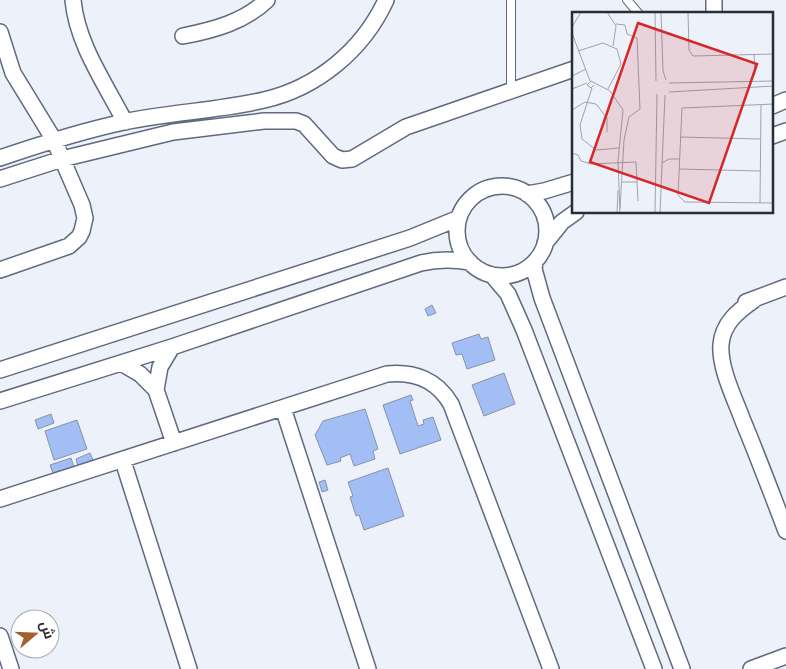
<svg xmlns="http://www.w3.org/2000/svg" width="786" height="669" font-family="Karla,Cairo,sans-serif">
  <rect width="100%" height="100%" fill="#ecf1fa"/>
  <!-- building -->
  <path fill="#a3bef5" stroke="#8893a9" d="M432,305L436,313L428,316L425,309Z
    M479,334L481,339L488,337L495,360L467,369L462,354L456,355L452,343Z
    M504,373L515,404L484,416L472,385Z
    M411,395L413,400L410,401L418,426L424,424L423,420L433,417L441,440L400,454L383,405Z
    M365,409L378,449L373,451L375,459L354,466L350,454L340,458L341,461L327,465L315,435L323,421Z
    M51,414L54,423L38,429L35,420Z
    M77,420L87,449L54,460L45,431Z
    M90,453L93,460L78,466L76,459Z
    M71,458L74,467L53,473L50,465Z
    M388,468L404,516L364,530L359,515L356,516L350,497L353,496L348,482Z
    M325,480L328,490L322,492L319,482Z"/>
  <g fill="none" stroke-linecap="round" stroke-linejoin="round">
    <defs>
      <path id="service" d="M627,0L639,14
        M511,90V0"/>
      <path id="minor" d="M73,0C77,44 105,83 125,122
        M714,14V0
        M0,32L13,73L54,140L82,205L85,218L82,231L79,237L69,246L0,270
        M183,36C214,30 244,22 267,0
        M772,106L786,100
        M772,136L786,131
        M0,158C41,144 82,131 124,122C170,112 218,111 264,100C317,88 363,50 386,0
        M0,179L62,159L173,132L264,121H296L304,124L333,156L342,160L352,159L406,127L574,69
        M457 231a45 45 0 1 1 90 0a45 45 0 1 1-90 0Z
        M527,194L544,191L574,182
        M545,243L562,222L576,212
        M535,262L534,269L542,298L682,669
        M492,275L508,294L524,330L654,669
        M754,300C738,311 723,323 721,344C719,368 735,399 743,421C758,457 772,494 786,531
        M746,302L786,287
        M121,363L140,374L156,390L174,443
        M0,370L410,238L459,218
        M156,390L160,367L172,347
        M0,401L172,347L421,263C438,259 452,259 470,262
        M283,408L368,669
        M123,461L189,669
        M0,499L387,374C414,371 437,380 451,404L551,669
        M0,636L11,669
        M751,669L786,656"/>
    </defs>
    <!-- service casing -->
    <use href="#service" stroke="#606a7f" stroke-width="10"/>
    <!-- minor casing -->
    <use href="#minor" stroke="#606a7f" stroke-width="18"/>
    <!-- service -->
    <use href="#service" stroke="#fff" stroke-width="8"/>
    <!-- minor -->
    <use href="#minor" stroke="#fff" stroke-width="15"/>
  </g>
  <!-- overview -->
  <g transform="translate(572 12)">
    <rect width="201" height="201" fill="#ecf1fa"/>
    <path fill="none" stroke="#9ea3ac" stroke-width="1" d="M35,0L44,14L41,34M83,0L84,69M89,0L91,59L94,68M116,0L117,38L121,44L202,42M44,12L53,13L55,22L65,26L68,97L57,105L52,128L48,197M0,15L9,0M0,21L18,69M6,39L31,31L45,37L49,52L36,77M0,64L14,57M178,70L183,62L182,42M97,71L202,69M22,73L19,76L15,73L19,69L38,79L51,98L46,149L48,201M20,76L8,113L10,127L24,138L47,136M0,77L15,71M97,80L202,74M202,92L110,96L106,183L113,190L202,191M0,98L13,90L24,92L35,106V120M108,125L188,127M0,141L6,143L9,149L19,152L64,150L66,189M90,151L97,147H107M107,157L188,159M50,170H66M188,191L189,93M45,201L46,178M83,201L85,82M88,201L93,83"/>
    <path fill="#d62828" fill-opacity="0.15" stroke="#d62828" stroke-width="2.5" d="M66,11L185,52L137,191L18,150Z"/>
    <rect width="201" height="201" fill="none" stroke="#292d36" stroke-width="2.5"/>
  </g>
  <!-- north arrow -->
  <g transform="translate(35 634) rotate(71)"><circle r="24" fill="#ffffff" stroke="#a9abaf"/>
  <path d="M0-4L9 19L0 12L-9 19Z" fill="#a3602f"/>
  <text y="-8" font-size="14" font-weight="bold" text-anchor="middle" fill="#292d36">ش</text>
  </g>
</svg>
